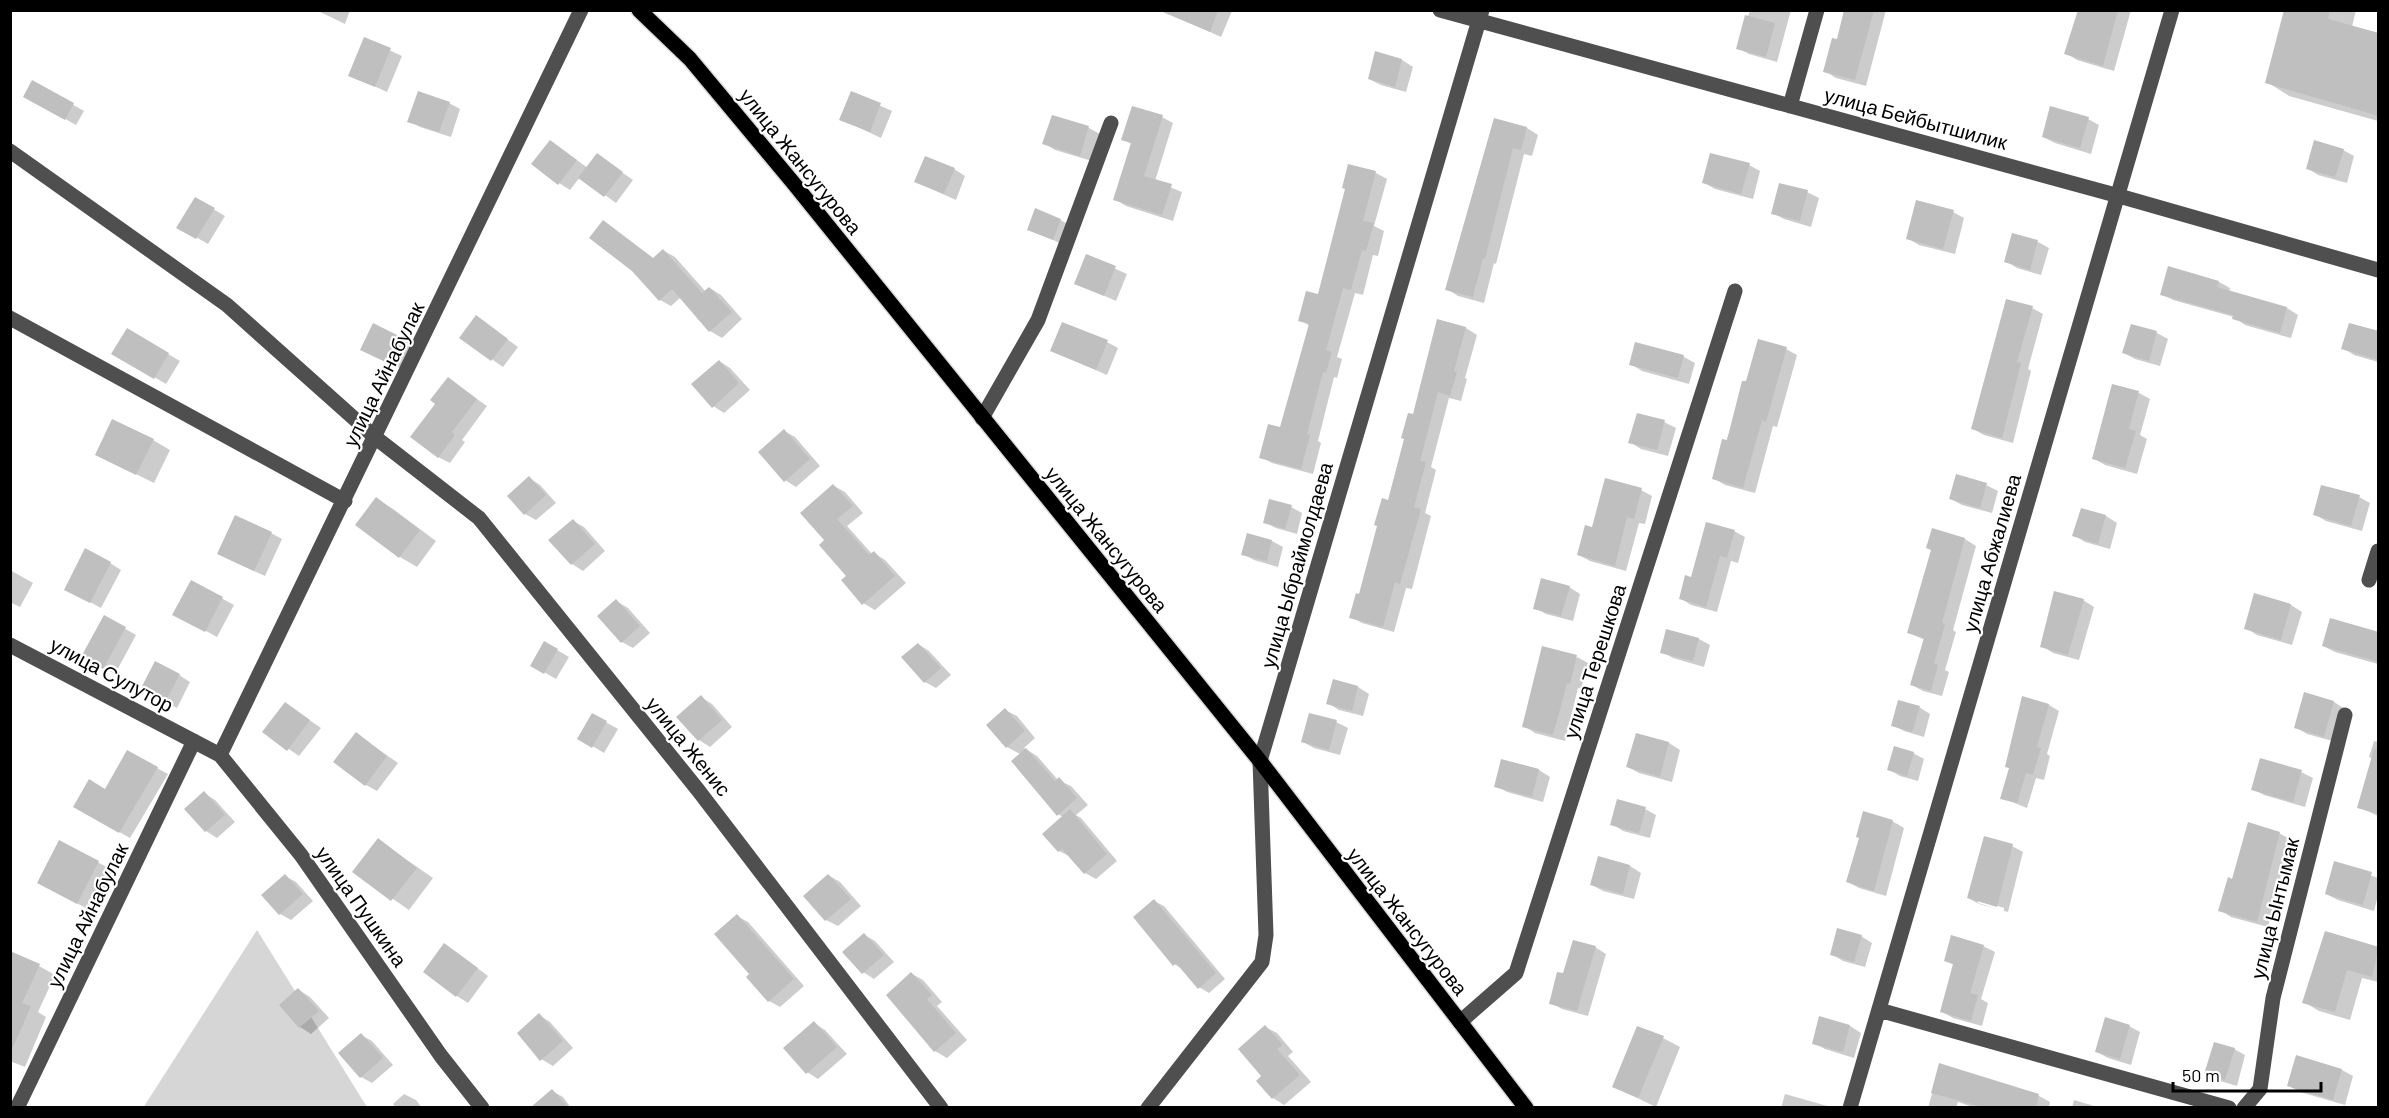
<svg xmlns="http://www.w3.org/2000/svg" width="2389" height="1118" font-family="Barlow,sans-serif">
  <rect width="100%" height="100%" fill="#fff"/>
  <!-- green -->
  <path fill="#d6d6d6" d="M257,930L367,1107L143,1108Z"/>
  <!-- shadow -->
  <path fill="#0003" fill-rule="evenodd" d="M316,10H350L345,24Z
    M1180,10H1231L1232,11L1221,37L1177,17Z
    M1750,10H1791L1777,62L1749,54L1738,48Z
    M1846,10H1886L1866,86L1836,78L1825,71L1838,41Z
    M2079,10H2131L2114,71L2077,60L2066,53Z
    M2300,10H2356L2352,27L2378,34V121L2289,96L2267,82Z
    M365,39L402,56L387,92L350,75Z
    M1376,53L1402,60L1413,67L1406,92L1381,85L1369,79Z
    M33,82L84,111L76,125L25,96Z
    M852,93L892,111L881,138L841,119Z
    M449,103L460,109L451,137L420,127L409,121Z
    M1053,116L1089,128L1100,134L1092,161L1055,150L1044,143Z
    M1162,117L1173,123L1155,181L1182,192L1173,221L1126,206L1115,199L1132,144L1123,139Z
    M2088,119L2099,125L2091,154L2055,143L2043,137Z
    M1495,120L1527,128L1538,135L1532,156L1524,154L1496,264L1494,263L1484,303L1458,296L1447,289Z
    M551,142L588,168L597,155L633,180L616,203L580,177L570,190L559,183Z
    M2343,150L2354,156L2347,183L2318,175L2307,168Z
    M1749,165L1760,171L1753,199L1715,189L1703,182Z
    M1349,166L1376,173L1387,179L1374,226L1384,231L1378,256L1373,255L1363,295L1355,293L1337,357L1342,359L1337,378L1334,377L1318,441L1321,443L1313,474L1272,463L1261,457L1281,429L1310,326L1300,320L1319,296L1347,189Z
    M954,169L965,176L956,200L916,182Z
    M1807,192L1819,198L1811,227L1784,219L1773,213Z
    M196,199L225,216L208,244L178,227Z
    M1953,212L1964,218L1955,254L1919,245L1907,238Z
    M1060,220L1072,226L1064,245L1029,229Z
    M614,229L654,259L664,251L675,257L706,292L710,288L721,295L742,319L722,338L710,331L681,297L671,306L660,300Z
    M2013,234L2038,242L2049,248L2041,275L2017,268L2006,261Z
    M1087,256L1127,274L1116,301L1076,283Z
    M2219,282L2230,288L2229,292L2287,308L2298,315L2291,338L2245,325L2234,317L2173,300L2162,294Z
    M2032,308L2043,314L2028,369L2031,371L2013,443L1984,435L1973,429Z
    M477,317L518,347L503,367L461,338Z
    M2132,325L2157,333L2168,339L2160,366L2135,359L2124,353Z
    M1466,328L1477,335L1465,378L1467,379L1461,401L1449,398L1431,467L1436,470L1425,513L1431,516L1412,589L1406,588L1394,632L1362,623L1351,617L1360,596L1414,416Z
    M127,330L180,361L166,384L113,353Z
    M2378,333V362L2354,355L2343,348Z
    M404,340L415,346L404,370L373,356Z
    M1107,342L1118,348L1107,375L1052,351Z
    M1636,344L1684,357L1695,363L1689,384L1642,371L1631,364Z
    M1786,349L1797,355L1777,427L1773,426L1755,493L1725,485L1713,478L1747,383Z
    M719,361L730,368L750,390L724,413L713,406Z
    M448,379L487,406L462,440L465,442L450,463L438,457Z
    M2113,385L2139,393L2150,399L2140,435L2147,439L2137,474L2105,465L2093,458Z
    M1664,422L1676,428L1668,456L1641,449L1630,442Z
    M784,431L795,437L820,466L796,487L785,480Z
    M153,440L170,450L154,483L97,455Z
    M529,478L540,485L556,503L536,520L525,514Z
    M1986,485L1998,491L1992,513L1962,505L1951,499Z
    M834,486L845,492L863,513L847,526L872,554L874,553L885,560L906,583L875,610L863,603L827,540Z
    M1641,490L1652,496L1645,524L1639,523L1626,571L1590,561L1579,555L1593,529Z
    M2359,497L2370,503L2362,531L2326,521L2314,514Z
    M376,499L393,509L436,541L417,567L400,557L357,525Z
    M1291,507L1302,513L1297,534L1276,528L1265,522Z
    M2082,509L2106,516L2117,523L2110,549L2085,542L2074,535Z
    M573,521L584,527L605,551L583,571L572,564Z
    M1933,530L1965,539L1976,546L1953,630L1956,632L1945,670L1949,672L1942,696L1923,691L1912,685L1925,640L1909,633L1932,550Z
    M1734,531L1745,537L1738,563L1731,561L1717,612L1691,605L1680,598Z
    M271,533L282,539L265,576L230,560Z
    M1272,541L1283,547L1278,567L1254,560L1243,554Z
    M110,563L121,570L101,608L77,595Z
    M10,570L33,583L20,607L10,602Z
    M192,582L234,605L217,637L186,620Z
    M1569,587L1580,594L1573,621L1546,614L1535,608Z
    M2255,595L2291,605L2302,612L2292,645L2257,635L2246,628Z
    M2083,600L2094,607L2079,660L2053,653L2042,646Z
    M616,601L628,608L650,633L633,648L622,642Z
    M105,617L136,635L115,674L83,656Z
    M1667,631L1699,639L1710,645L1704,667L1673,658L1662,652Z
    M2378,633V664L2335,652L2323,646Z
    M545,643L569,657L556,679L532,665Z
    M918,644L929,651L951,675L936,688L925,682Z
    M1577,657L1588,663L1581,689L1578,688L1565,741L1535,733L1524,726Z
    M179,675L190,682L177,708L153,696Z
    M1334,681L1358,687L1369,694L1363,716L1339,710L1328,703Z
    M2305,694L2334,702L2345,709L2336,742L2307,734L2295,727Z
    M701,697L712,704L732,727L710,747L699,740Z
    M2023,698L2049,705L2059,711L2047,754L2050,756L2044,780L2036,778L2027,808L2002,798L2010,768Z
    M286,704L321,728L299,756L264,732Z
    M1919,707L1930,714L1924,737L1904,731L1893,725Z
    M1005,710L1017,716L1035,738L1024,748L1037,756L1058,780L1071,786L1088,805L1076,815L1081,818L1117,861L1096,879L1085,873L1071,857L1059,851L1063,817L1058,814L1020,754L1007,747Z
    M593,715L618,729L604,753L579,738Z
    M1336,722L1348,728L1340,755L1314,748L1303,742Z
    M356,734L398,763L377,791L366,785Z
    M1637,735L1669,743L1680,750L1672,782L1639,773L1628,767Z
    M2374,741L2378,742V816L2359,807L2373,759L2369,757Z
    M127,752L168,774L130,838L75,807L106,791Z
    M1913,753L1924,759L1918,781L1900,776L1888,769Z
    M1539,770L1550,777L1543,802L1507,792L1496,786Z
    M2301,772L2313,778L2305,807L2264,795L2253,789Z
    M204,793L215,800L235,822L217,838L206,831Z
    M1645,809L1656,815L1650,838L1623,831L1612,824Z
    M1892,821L1904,828L1886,896L1859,888L1848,882Z
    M2279,833L2290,839L2268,927L2231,917L2220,910L2233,880Z
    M378,840L433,878L409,910L354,872Z
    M60,842L116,872L95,913L56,892Z
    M2012,846L2023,852L2008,912L1979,904L1968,898ZM1978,900L2004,908V911L1978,903Z
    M1599,858L1630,866L1641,873L1634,899L1603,891L1592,885Z
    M2335,863L2378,878V896L2374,911L2338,900L2326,894Z
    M828,875L840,882L861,906L838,926L826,920Z
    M285,876L296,882L313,901L291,920L280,914Z
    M1154,901L1164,906L1225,979L1209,993L1199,987L1184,970L1174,964Z
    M737,916L748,922L804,986L780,1007L769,1001L751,974Z
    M864,935L875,941L894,962L874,979L863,972Z
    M1861,936L1872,943L1865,967L1843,961L1832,954Z
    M1983,946L1995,952L1981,999L1988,1003L1982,1026L1953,1018L1941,1011L1954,965L1945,960Z
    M1595,947L1606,954L1588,1016L1562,1009L1551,1003L1565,975Z
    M2378,948V982L2362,978L2350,1020L2319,1011L2304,1002L2310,978Z
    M456,952L488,976L468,1003L457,996Z
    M10,960L39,966L55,975L38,1012L46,1017L25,1067L10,1061Z
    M912,974L923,980L942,1002L937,1006L967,1040L947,1058L935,1051L919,1033Z
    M299,990L310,997L329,1018L311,1034L300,1027Z
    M539,1015L550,1022L573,1048L553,1066L541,1059Z
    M1821,1018L1850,1026L1861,1033L1854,1058L1825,1049L1814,1043Z
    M814,1023L825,1030L847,1054L818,1079L807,1072Z
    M2129,1026L2140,1032L2131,1065L2108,1058L2097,1052Z
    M1265,1027L1277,1033L1293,1052L1288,1056L1311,1082L1284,1105L1273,1098L1258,1081L1263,1076Z
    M361,1035L372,1041L393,1065L372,1083L361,1077Z
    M1663,1038L1680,1047L1656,1107L1614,1087Z
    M2234,1049L2245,1055L2237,1086L2217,1080L2206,1074Z
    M2297,1057L2342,1070L2353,1076L2345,1105L2300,1092L2289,1086Z
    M1940,1065L2039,1096L2050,1102L2049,1108H1976L1958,1102L1956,1108H1928Z
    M552,1091L563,1097L571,1108H537L536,1106Z
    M404,1094L416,1100L422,1108H396L393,1104Z
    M1785,1094L1831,1107L1832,1108H1781Z
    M2074,1100L2101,1108H2072Z"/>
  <!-- building -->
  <path fill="#bfbfbf" d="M1158,10H1218L1210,32Z
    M1844,10H1874L1855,80L1823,72L1832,38L1837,39Z
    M2078,10H2118L2103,66L2064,54Z
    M2284,10H2330L2328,19L2379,33V116L2265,83Z
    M1745,15L1775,23L1766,57L1736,49Z
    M364,37L391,48L375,87L348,76Z
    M1375,51L1402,59L1395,87L1368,79Z
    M32,80L74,103L65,120L23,97Z
    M418,91L450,102L439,132L407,122Z
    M851,91L881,103L870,132L839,120Z
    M1132,106L1163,115L1144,176L1172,184L1162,215L1113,200L1131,143L1121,140Z
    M2050,106L2089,117L2080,148L2042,137Z
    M1052,115L1089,126L1080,156L1042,144Z
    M1494,118L1527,127L1521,150L1513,148L1485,259L1483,258L1473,297L1445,290Z
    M550,140L577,160L558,185L531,164Z
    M2314,140L2344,149L2335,177L2306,169Z
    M597,153L623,172L604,197L578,178Z
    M1710,153L1750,163L1741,194L1702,183Z
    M925,156L955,168L944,194L914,182Z
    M1348,164L1376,171L1363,221L1374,223L1366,251L1362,250L1351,290L1343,288L1326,350L1332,352L1326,373L1323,372L1307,434L1310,435L1301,469L1259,458L1268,424L1280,427L1309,324L1298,321L1306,291L1318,294L1345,189L1342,188Z
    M1779,183L1808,190L1800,221L1771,214Z
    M195,197L215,208L196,239L176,228Z
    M1916,200L1954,210L1943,249L1906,239Z
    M1035,208L1061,219L1053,240L1027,230Z
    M603,220L653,258L663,249L702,293L709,287L732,312L709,332L672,289L659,301L632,271L589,238Z
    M2012,233L2038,240L2030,270L2004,262Z
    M1086,254L1116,266L1104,296L1074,284Z
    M2168,266L2219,281L2217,287L2287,307L2280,333L2232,319L2233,315L2160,295Z
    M2006,299L2033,306L2017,362L2021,363L2002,438L1971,429Z
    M476,315L508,339L491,361L459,338Z
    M1437,319L1466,327L1454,371L1457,372L1450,396L1438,392L1420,461L1426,462L1414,507L1421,509L1400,584L1395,582L1383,627L1349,618L1356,593L1359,594L1377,526L1374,525L1382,498L1388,500L1404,439L1401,438L1408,413L1413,414Z
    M1062,322L1108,340L1096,370L1050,351Z
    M373,323L405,339L392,365L360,350Z
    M2349,323L2379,331V360L2341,349Z
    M2131,324L2157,331L2149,361L2122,353Z
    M127,328L169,353L154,379L111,354Z
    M1758,339L1787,347L1766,422L1762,420L1743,488L1712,479L1722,439L1727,440L1742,381H1746Z
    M1635,342L1684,355L1678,378L1629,365Z
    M719,360L739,383L712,408L691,384Z
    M448,377L477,399L452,432L455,435L438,458L410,437L435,404L430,400Z
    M2112,384L2139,391L2129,429L2136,431L2125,468L2092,459Z
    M1637,413L1665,420L1657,450L1628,443Z
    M112,419L154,439L136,475L95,455Z
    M784,429L810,459L784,482L758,452Z
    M1956,474L1987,483L1980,508L1949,499Z
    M529,476L546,495L524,515L507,496Z
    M1605,478L1642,488L1634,519L1627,517L1615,566L1577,555L1585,525L1592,527Z
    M833,484L853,506L837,519L869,555L874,551L895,576L862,605L841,580L846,576L819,545L824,540L800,513Z
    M2321,485L2360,495L2351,526L2313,515Z
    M376,497L420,530L399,558L355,525Z
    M1269,499L1292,505L1285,529L1263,523Z
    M2081,508L2106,515L2098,544L2072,536Z
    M235,515L272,532L254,571L217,554Z
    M573,519L595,544L571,565L548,540Z
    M1706,522L1735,530L1727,558L1720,556L1706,607L1679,599L1685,575L1691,577Z
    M1932,528L1965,538L1942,623L1945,624L1934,663L1938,665L1931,691L1910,685L1924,638L1907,633L1931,550L1926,548Z
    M1247,533L1272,540L1267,561L1241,555Z
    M85,548L111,562L90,603L64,590Z
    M1541,578L1570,586L1561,616L1533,609Z
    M191,580L223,597L205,632L172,615Z
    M2054,591L2084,599L2068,655L2040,647Z
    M2254,593L2291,604L2281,640L2244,629Z
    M616,599L640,626L621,643L597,616Z
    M104,615L126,627L103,669L81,657Z
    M2330,618L2379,632V662L2322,646Z
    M1666,629L1699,638L1693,661L1660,653Z
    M544,641L558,649L544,674L530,666Z
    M918,643L941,668L924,683L901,657Z
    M1542,646L1577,655L1570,684L1567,683L1553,735L1522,727Z
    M155,661L180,674L165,703L140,690Z
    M1333,679L1358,686L1352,711L1326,704Z
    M2304,692L2334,701L2324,737L2294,728Z
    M701,695L722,720L698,741L676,717Z
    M2022,696L2049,704L2037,747L2041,748L2033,775L2026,773L2017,803L2000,799L2009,768L2005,767Z
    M1898,700L1920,706L1912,732L1891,726Z
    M285,702L310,720L287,751L262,732Z
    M1005,708L1025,731L1006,748L986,725Z
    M592,713L607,721L592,748L577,739Z
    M1309,713L1337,720L1329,750L1301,742Z
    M356,732L387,756L365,786L333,762Z
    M1636,733L1669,742L1660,777L1626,767Z
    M1894,746L1914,752L1907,776L1887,770Z
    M1026,748L1055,781L1059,777L1077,798L1057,816L1011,761Z
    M2374,749L2379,750V814L2357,808Z
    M127,750L158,767L119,833L73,807L89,779L105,789Z
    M2260,758L2302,770L2293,802L2251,790Z
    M1501,759L1539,769L1532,797L1494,787Z
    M204,791L225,815L205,832L184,809Z
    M1617,799L1646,807L1639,833L1610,825Z
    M1070,809L1107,854L1084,874L1062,849L1058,852L1042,834Z
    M1863,811L1893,820L1874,891L1846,882L1859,838L1856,837Z
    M2248,822L2280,832L2257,922L2218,911L2228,877L2232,879Z
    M1984,836L2013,844L1997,907L1967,898Z
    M378,838L417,868L391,901L352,872Z
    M59,840L99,861L77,904L37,883Z
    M1598,856L1630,865L1623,894L1590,885Z
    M2334,861L2372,872L2363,905L2325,894Z
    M285,874L303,894L279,915L261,895Z
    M828,874L851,899L825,921L803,896Z
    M1154,899L1216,973L1198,989L1176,963L1173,966L1133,917Z
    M737,914L794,979L768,1002L746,977L749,974L714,934Z
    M1837,928L1862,935L1854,962L1830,955Z
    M2325,931L2379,947L2372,977L2347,970L2335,1012L2302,1003Z
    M864,933L884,955L862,974L842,952Z
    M1951,935L1984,945L1970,993L1978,995L1971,1021L1940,1012L1953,964L1944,961Z
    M1573,940L1596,946L1577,1011L1549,1004L1557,972L1563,973Z
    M444,943L478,968L456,997L423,972Z
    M10,951L40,964L22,1003L31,1006L10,1054Z
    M911,972L932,995L927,999L956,1033L934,1052L886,995Z
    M298,988L319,1011L299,1028L279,1005Z
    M539,1013L563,1041L540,1061L517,1033Z
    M1819,1016L1850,1025L1843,1052L1812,1044Z
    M2105,1017L2130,1025L2120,1059L2095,1052Z
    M814,1021L837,1047L806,1074L783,1048Z
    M1265,1025L1283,1045L1277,1049L1300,1075L1272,1099L1256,1081L1261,1076L1238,1049Z
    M1637,1026L1664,1036L1638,1098L1612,1087Z
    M361,1033L383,1058L360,1078L338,1053Z
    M2214,1042L2235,1048L2225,1080L2204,1074Z
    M2296,1055L2342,1069L2333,1100L2287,1086Z
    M1939,1063L2039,1094L2036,1107H1983L1931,1093Z
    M552,1089L568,1107H531Z"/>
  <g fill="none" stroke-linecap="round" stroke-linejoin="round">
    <defs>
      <path id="major" d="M639,10L690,59L795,185L1260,761L1526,1108"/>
    </defs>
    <!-- major casing -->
    <use href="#major" stroke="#dbdbdb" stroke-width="18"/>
    <!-- minor -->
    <path stroke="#4f4f4f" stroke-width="15" d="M1440,10L2119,196L2378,270
      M1790,106L1817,10
      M10,151L227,305L376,438L479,518L698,790L941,1108
      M10,318L345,501
      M982,418L1038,320L1111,123
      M2369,580L2378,551
      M10,645L220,755L301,855L441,1056L482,1108
      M220,755L581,10
      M1879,1010L2229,1108
      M1460,1022L1516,973L1735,291
      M17,1108L194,741
      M1148,1108L1262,962L1266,935L1260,761L1482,10
      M1850,1108L2172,10
      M2244,1108L2260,1089L2273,998L2345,715"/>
    <!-- major -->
    <use href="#major" stroke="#000" stroke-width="15"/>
  </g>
  <g text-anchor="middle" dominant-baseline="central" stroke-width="4.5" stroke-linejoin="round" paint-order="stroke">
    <!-- street labels -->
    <g font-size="20" fill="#000" stroke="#fff">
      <text transform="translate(1916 118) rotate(15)">улица Бейбытшилик</text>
      <text transform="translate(801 161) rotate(51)">улица Жансугурова</text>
      <text transform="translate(383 374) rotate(-64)">улица Айнабулак</text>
      <text transform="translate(1107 539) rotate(51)">улица Жансугурова</text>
      <text transform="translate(1991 553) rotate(-74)">улица Абжалиева</text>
      <text transform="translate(1296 565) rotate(-74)">улица Ыбраймолдаева</text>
      <text transform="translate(1594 661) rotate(-72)">улица Терешкова</text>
      <text transform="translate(112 674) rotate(28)">улица Сулутор</text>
      <text transform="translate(689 746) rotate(51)">улица Женис</text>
      <text transform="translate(362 906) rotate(55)">улица Пушкина</text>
      <text transform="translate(2274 908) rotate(-76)">улица Ынтымак</text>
      <text transform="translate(87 915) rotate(-64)">улица Айнабулак</text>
      <text transform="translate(1408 921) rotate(52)">улица Жансугурова</text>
    </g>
  </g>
  <!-- border -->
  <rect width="2389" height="1118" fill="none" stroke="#000000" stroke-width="24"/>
  <!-- scale -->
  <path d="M2173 1082v9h148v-9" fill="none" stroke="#000000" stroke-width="3"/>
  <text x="2182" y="1082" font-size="18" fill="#000000" stroke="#ffffff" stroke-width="4.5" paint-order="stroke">50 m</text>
</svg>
